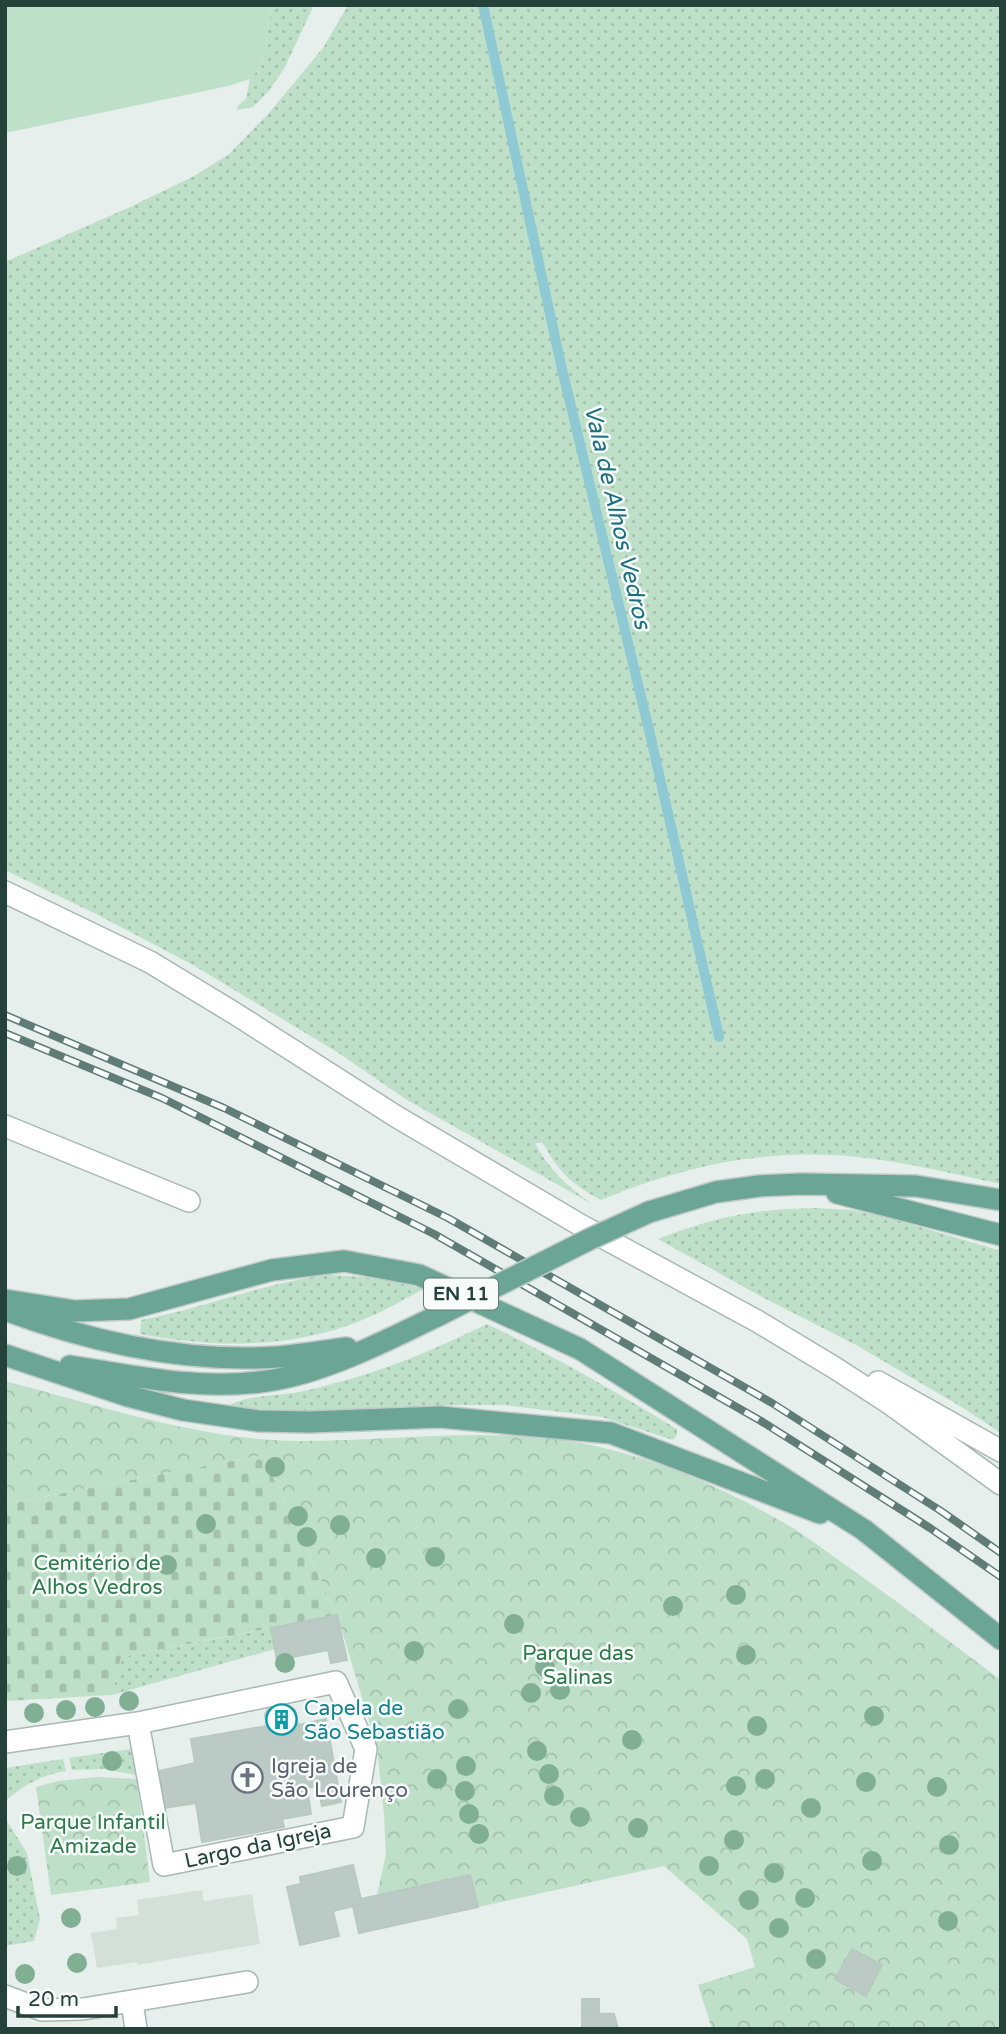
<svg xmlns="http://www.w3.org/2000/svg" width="1006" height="2034" font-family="'Varela Round',sans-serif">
  <defs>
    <pattern id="grass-dots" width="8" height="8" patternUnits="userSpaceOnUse" patternTransform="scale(1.75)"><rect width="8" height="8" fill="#bfe0c8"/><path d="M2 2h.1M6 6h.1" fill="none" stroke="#a4c1ad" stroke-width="1.8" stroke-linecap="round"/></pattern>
    <pattern id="cemetery-stones" width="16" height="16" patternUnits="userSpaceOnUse" patternTransform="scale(1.75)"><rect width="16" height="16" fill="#bfe0c8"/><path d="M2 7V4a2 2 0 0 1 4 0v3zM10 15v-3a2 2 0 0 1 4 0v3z" fill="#a4c1ad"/></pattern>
    <pattern id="park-crowns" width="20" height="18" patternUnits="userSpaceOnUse" patternTransform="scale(1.75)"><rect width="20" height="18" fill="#bfe0c8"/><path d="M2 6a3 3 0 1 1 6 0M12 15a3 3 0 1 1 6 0" fill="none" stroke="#a4c1ad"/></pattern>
  </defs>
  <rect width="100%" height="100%" fill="#e6efeb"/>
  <!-- built -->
  <path fill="#d4dfda" d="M202,1890L204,1901L252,1894L260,1944L137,1965V1962L97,1968L91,1933L117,1929L116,1918L139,1915L137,1900Z"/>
  <!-- grass -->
  <path fill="url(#grass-dots)" d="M272,5H314L284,69L268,92L253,107L237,110L238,106L246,99L250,79L262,65Z
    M348,5H1001V1184C954,1174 906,1162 858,1157C766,1148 686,1165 601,1200C573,1185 558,1172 543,1143H535C548,1169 568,1187 592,1204L407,1100L337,1052L193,965L100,916L5,870V262L130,207L196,175L229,154L268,114L323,48Z
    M815,1208L852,1210L890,1218L1001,1251V1433L960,1406L856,1345L762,1297L658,1239C715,1217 754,1209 815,1208Z
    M329,1275C364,1276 390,1280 423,1289C402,1301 382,1312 360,1321C290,1349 213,1348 140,1334L141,1320C205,1308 265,1282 329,1275Z
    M487,1324C552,1355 615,1391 677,1429V1435L673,1440L602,1417L504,1405H451L306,1411H277L231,1407L230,1405C247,1395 278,1396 299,1392C315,1389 330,1384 346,1380C395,1367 441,1346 487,1324Z
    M271,1628L275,1649L112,1695L121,1657Z
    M131,1749L136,1775L103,1769L72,1770L69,1758Z
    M63,1759L66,1771C39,1776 26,1784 5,1801V1768Z
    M5,1818L27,1853L40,1919L34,1941L5,1946Z"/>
  <!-- cemetery -->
  <path fill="url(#cemetery-stones)" d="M263,1455L337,1615L121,1657L112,1695L5,1701V1504Z"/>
  <!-- park -->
  <path fill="url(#park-crowns)" d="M5,1381C98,1405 204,1441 300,1441C400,1441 500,1424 600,1447C668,1463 732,1492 793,1528C812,1540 831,1555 850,1568C901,1604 951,1643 1001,1680V2029H712L698,1985L755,1967L747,1939L664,1866L478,1907L469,1875L377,1895L386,1854L384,1815L377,1747L337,1615L263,1455L5,1504Z
    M98,1777L137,1779L150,1882L51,1895L36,1787L58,1781Z"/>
  <!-- garden -->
  <path fill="#bfe0c8" d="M5,5H272L262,65L250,79L228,86L5,133Z"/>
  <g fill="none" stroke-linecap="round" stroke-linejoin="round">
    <!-- stream -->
    <path stroke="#8ec9d4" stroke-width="10" d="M483,5L561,365L649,730L719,1037"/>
  </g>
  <!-- building -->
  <path fill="#bbcac4" stroke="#b8c9c2" stroke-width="2" d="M337,1615L347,1660L331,1663L328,1650L277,1660L271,1628Z
    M284,1702L295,1710L298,1725L326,1719L341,1802L322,1806L318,1786L307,1788L311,1814L282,1819L284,1827L202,1842L196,1803L164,1808L159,1771L195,1763L191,1739L267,1726L265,1715L270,1705Z
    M284,1702L295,1710L300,1736L271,1742L265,1715L270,1705Z
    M353,1865L362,1904L333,1911L339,1936L300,1945L287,1887L301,1884L300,1877Z
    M470,1875L478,1907L359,1933L353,1906L362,1904L361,1899Z
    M852,1949L882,1965L866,1996L835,1979Z
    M582,1999H599V2014L582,2013Z
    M582,2013L614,2014L618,2029H582Z"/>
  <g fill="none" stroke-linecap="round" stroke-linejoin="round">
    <defs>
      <path id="minor" d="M5,892L150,962L234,1013L397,1117L504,1180L582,1226L757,1321L835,1368L889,1403L1001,1484
        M5,1126L189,1201
        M878,1382L1001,1451
        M5,1742L138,1723L336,1682L366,1749L353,1827L164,1865L138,1723
        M5,1996L42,2010L83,2009L247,1982
        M132,2002L136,2029"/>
      <path id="major" d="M837,1193L1001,1235
        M649,1212L716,1192L759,1186L801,1184L916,1186L1001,1200
        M5,1300L75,1311L129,1309L272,1270L344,1261L419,1275L580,1349L864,1530L1001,1639
        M5,1310C91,1342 186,1363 278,1357C301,1355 324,1351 347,1348
        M5,1355L128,1396L183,1410L258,1421L310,1422L440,1417L611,1433L820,1513
        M70,1366C134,1376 201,1391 267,1381C323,1373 386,1341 437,1316"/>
    </defs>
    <!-- minor casing -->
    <use href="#minor" stroke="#a8b8b2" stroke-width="24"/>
    <!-- major casing -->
    <use href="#major" stroke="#c2cac8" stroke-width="24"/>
    <!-- minor -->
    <use href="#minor" stroke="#fff" stroke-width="21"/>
    <!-- major -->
    <use href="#major" stroke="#6aa596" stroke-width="21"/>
    <defs>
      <path id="rail" d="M5,1015L224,1108L448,1218L772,1403L941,1511L1001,1553
        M5,1033L162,1098L434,1234L761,1421L930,1528L1001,1577"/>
    </defs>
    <!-- rail casing -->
    <use href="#rail" stroke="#5f7d75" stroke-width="8"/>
    <!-- rail -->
    <use href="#rail" stroke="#f7fbf9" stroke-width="5" stroke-dasharray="16" stroke-linecap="butt"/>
    <defs>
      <path id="major-bridge" d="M437,1316L590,1239L649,1212"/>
    </defs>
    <!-- major-bridge casing -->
    <use href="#major-bridge" stroke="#c2cac8" stroke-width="24" stroke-linecap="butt"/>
    <!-- major-bridge -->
    <use href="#major-bridge" stroke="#6aa596" stroke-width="21"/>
  </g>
  <!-- trees -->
  <g fill="#80af93">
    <circle cx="275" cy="1467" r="10"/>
    <circle cx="298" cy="1516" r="10"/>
    <circle cx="206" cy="1524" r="10"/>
    <circle cx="340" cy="1525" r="10"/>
    <circle cx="307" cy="1537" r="10"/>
    <circle cx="435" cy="1557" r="10"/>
    <circle cx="376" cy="1558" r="10"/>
    <circle cx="167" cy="1565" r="10"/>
    <circle cx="736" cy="1595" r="10"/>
    <circle cx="673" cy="1606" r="10"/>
    <circle cx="514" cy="1624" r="10"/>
    <circle cx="414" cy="1651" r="10"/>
    <circle cx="746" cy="1655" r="10"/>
    <circle cx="285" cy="1663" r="10"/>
    <circle cx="545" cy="1667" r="10"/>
    <circle cx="560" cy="1690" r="10"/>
    <circle cx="531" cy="1693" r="10"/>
    <circle cx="129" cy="1701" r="10"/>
    <circle cx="95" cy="1707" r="10"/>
    <circle cx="458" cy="1709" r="10"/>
    <circle cx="66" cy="1710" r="10"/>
    <circle cx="34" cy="1713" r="10"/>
    <circle cx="874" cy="1716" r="10"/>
    <circle cx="757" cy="1726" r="10"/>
    <circle cx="632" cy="1740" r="10"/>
    <circle cx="537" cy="1751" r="10"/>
    <circle cx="112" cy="1761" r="10"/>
    <circle cx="466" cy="1766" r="10"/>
    <circle cx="549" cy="1774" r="10"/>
    <circle cx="437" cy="1779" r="10"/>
    <circle cx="765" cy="1779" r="10"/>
    <circle cx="866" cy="1782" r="10"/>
    <circle cx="736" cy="1786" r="10"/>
    <circle cx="937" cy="1787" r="10"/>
    <circle cx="465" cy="1791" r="10"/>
    <circle cx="554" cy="1796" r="10"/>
    <circle cx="811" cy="1808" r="10"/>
    <circle cx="469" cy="1814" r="10"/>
    <circle cx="580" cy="1817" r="10"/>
    <circle cx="638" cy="1828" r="10"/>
    <circle cx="479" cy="1834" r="10"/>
    <circle cx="734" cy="1840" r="10"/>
    <circle cx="949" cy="1845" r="10"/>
    <circle cx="872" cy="1861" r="10"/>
    <circle cx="17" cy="1866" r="10"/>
    <circle cx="709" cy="1866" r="10"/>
    <circle cx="774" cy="1873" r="10"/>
    <circle cx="805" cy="1898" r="10"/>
    <circle cx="749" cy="1900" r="10"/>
    <circle cx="71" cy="1918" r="10"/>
    <circle cx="948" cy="1921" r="10"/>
    <circle cx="779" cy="1928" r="10"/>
    <circle cx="816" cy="1959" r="10"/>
    <circle cx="77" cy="1963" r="10"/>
    <circle cx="25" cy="1974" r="10"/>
  </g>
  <!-- icons -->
  <defs>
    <symbol id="building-ring" viewBox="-11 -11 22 22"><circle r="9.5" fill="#f7fbf9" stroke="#0f9aa8" stroke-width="1.5"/><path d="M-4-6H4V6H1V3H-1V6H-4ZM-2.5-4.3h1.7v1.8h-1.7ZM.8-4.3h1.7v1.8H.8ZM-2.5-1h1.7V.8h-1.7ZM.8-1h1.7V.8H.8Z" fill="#0f9aa8"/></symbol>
    <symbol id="church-ring" viewBox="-11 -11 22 22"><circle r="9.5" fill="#f7fbf9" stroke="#6b7280" stroke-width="1.5"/><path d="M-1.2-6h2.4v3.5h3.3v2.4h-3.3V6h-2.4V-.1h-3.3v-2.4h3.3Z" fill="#6b7280"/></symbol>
  </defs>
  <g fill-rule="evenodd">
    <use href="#building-ring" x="264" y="1702" width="35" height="35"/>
    <use href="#church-ring" x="230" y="1760" width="35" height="35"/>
  </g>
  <g text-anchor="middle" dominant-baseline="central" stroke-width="5" stroke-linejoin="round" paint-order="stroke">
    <!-- shield labels -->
    <rect fill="#f7fbf9" stroke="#637a73" stroke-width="2" x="424" y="1278.5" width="74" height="31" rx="5"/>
    <g font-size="19" font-weight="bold" fill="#24423a">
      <text x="461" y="1294">EN 11</text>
    </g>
    <!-- park labels -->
    <g font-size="21" fill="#2d7a4b" stroke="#f7fbf9">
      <text x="97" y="1563">Cemitério de<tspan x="97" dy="24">Alhos Vedros</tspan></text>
      <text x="578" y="1653">Parque das<tspan x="578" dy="24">Salinas</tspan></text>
      <text x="93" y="1822">Parque Infantil<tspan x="93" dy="24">Amizade</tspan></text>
    </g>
    <!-- culture labels -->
    <g font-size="21" fill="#0d838f" stroke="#f7fbf9" text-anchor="start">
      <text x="304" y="1708">Capela de<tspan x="304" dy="24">São Sebastião</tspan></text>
    </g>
    <!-- worship labels -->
    <g font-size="21" fill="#5b616d" stroke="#f7fbf9" text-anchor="start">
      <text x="271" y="1766">Igreja de<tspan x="271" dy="24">São Lourenço</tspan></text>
    </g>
    <!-- street labels -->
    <g font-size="21" fill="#24423a" stroke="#f7fbf9">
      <text transform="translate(258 1846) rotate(-12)">Largo da Igreja</text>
    </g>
    <!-- water labels -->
    <g font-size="23" font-style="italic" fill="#1c6f80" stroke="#f7fbf9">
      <text transform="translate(617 517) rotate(77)">Vala de Alhos Vedros</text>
    </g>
  </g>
  <!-- border -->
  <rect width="1006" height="2034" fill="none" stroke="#24423a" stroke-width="14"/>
  <!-- scale -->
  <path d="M18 2006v10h98v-10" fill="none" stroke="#24423a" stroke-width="3.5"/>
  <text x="28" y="2006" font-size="21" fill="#24423a" stroke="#f7fbf9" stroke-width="5" paint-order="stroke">20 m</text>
</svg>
